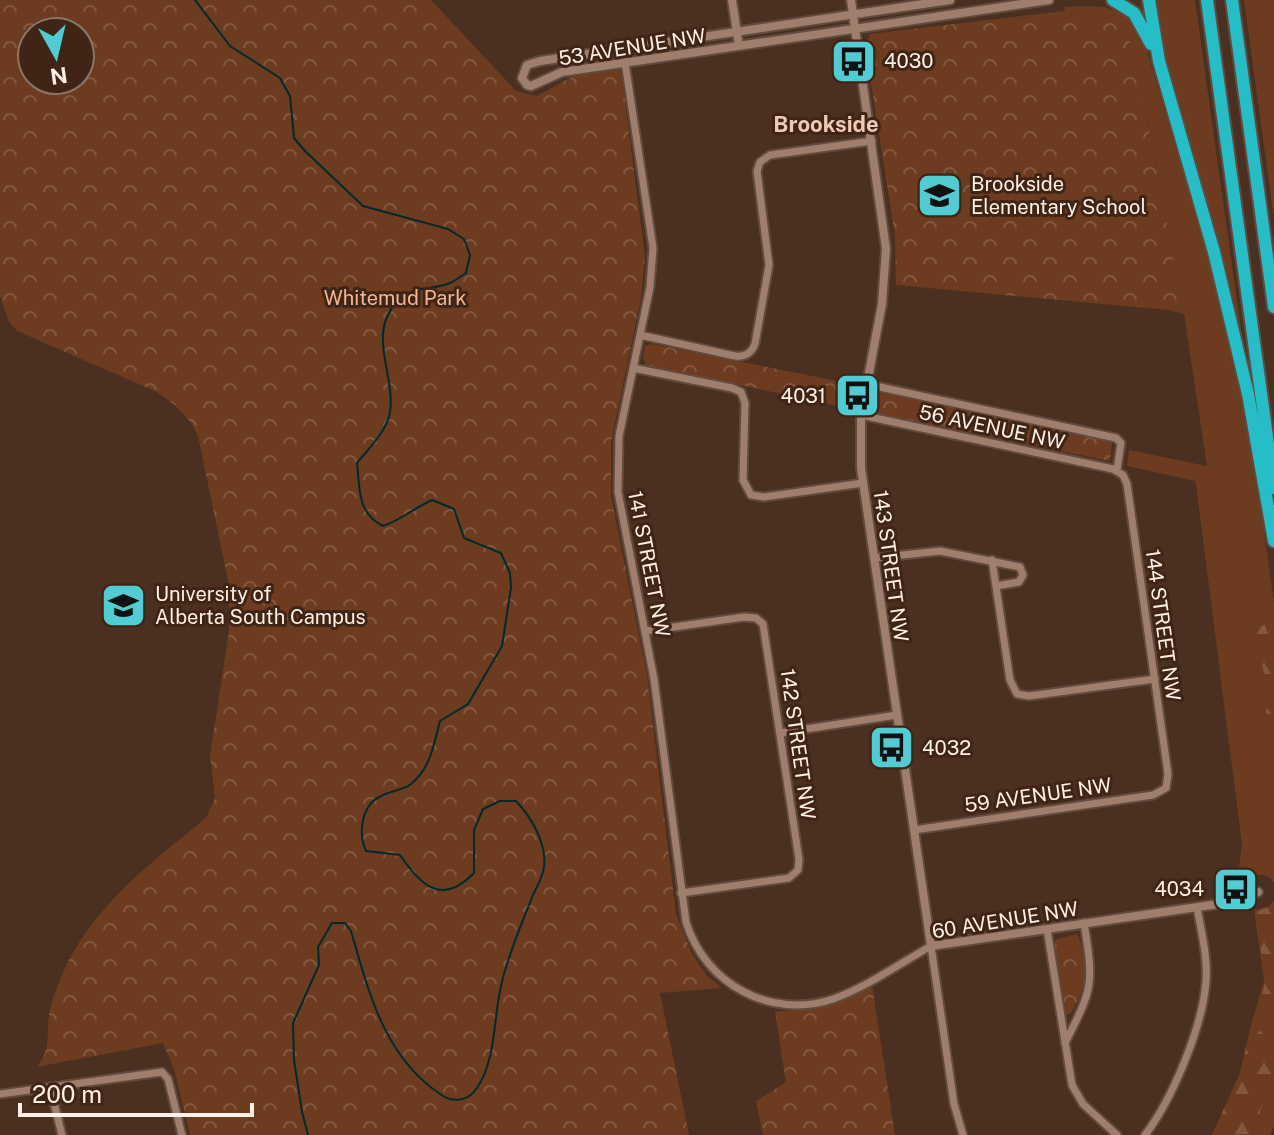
<svg xmlns="http://www.w3.org/2000/svg" width="1274" height="1135" font-family="'Public Sans',sans-serif">
  <defs>
    <pattern id="forest-firs" width="22" height="20" patternUnits="userSpaceOnUse" patternTransform="scale(2)"><rect width="22" height="20" fill="#6d3b1f"/><path d="M5 1l3.5 6h-7zM16 11l3.5 6h-7z" fill="#835840"/></pattern>
    <pattern id="park-crowns" width="20" height="18" patternUnits="userSpaceOnUse" patternTransform="scale(2)"><rect width="20" height="18" fill="#6d3b1f"/><path d="M2 6a3 3 0 1 1 6 0M12 15a3 3 0 1 1 6 0" fill="none" stroke="#835840"/></pattern>
  </defs>
  <rect width="100%" height="100%" fill="#4b2f20"/>
  <!-- grass -->
  <path fill="#6d3b1f" d="M1155,0H1195L1242,337L1239,338L1160,36Z
    M1244,0H1274V219Z
    M1086,6C1110,6 1126,11 1141,31L1221,299L1242,400L1264,532L1274,603V883C1263,865 1246,881 1231,886L1239,868L1242,845L1196,484L1195,481L1127,466L1129,450L1207,466L1184,314L1137,66L1128,34L1102,15L1065,11L1064,7Z
    M1274,901V1041L1251,1025L1264,981L1254,910L1269,906Z
    M1274,1072V1127L1270,1135H1252Z"/>
  <!-- forest -->
  <path fill="url(#forest-firs)" d="M1265,625L1274,654V766L1266,710L1272,700L1259,655L1255,626Z
    M1274,905V1018L1260,1004L1265,982L1256,912Z
    M1251,1025L1274,1041V1072L1252,1135H1212L1240,1073Z"/>
  <!-- park -->
  <path fill="url(#park-crowns)" fill-rule="evenodd" d="M0,0H431L516,91L537,96C560,84 593,60 621,71L645,256L641,298L611,442V496L647,676L676,914L691,952L706,975L722,988L660,993L689,1135H190L174,1069L163,1043L36,1067C52,1050 46,1036 49,1015C51,1002 57,987 62,975C92,906 151,863 206,818L215,798L210,756L229,631V585L198,436L192,424L176,406L157,392L17,331L9,322L0,296ZM32,32H80V80H32Z
    M1065,11L1102,15L1128,34L1137,66L1184,314L1168,310L896,285L895,236L865,45L870,34Z
    M652,344L857,385L853,409L646,365L643,358L645,346Z
    M883,393L1112,442L1110,461L878,414L872,409L875,395Z
    M1077,934C1091,962 1087,990 1070,1014H1066L1054,944L1057,939Z
    M872,985L895,1135H763L756,1101L786,1082L775,1012L815,1007Z"/>
  <g fill="none" stroke-linecap="round" stroke-linejoin="round">
    <!-- stream -->
    <path stroke="#002a2c" stroke-width="2" d="M195,0L230,46L280,78L290,96L294,138L305,151L363,206L448,229L464,239L470,255L466,273C461,276 455,281 450,283C430,291 417,284 399,300C365,332 396,375 390,412C387,431 369,448 357,463C360,489 357,513 383,526C401,520 414,508 432,500L454,509L464,538L501,553L510,573L511,588L502,646L468,704L440,721C434,743 431,768 411,784C404,790 390,791 381,796C361,805 358,834 366,851L400,855C421,886 442,906 474,873V830L483,809L500,801H516C531,817 547,843 544,867C543,876 537,887 533,895C522,923 509,952 502,982C493,1016 497,1058 477,1088C468,1102 452,1103 440,1094C384,1056 369,993 351,931L345,923H332L318,947L319,965L293,1023L294,1060L302,1112L308,1135"/>
    <defs>
      <path id="minor" d="M623,49L653,248L650,287L619,436L618,492L654,679L686,922C705,984 771,1020 833,999C867,987 899,964 931,946L954,1104L963,1135
        M640,335L735,356C745,357 751,354 755,344L769,265L757,171L760,162L770,155L872,141
        M633,368L732,388L741,392L745,403L743,480L751,495L764,497L863,483
        M866,384L1116,438L1121,443L1117,470
        M861,415L1113,469L1123,475L1127,484L1168,774L1166,788L1153,795L914,830
        M874,558L940,551L1020,567L1023,575L1019,582L996,586
        M992,560L1010,680L1017,694L1029,696L1155,679
        M646,631L744,617L756,618L763,624L799,859L798,870L789,878L681,893
        M780,733L897,715
        M1047,929L1072,1085L1083,1104L1117,1135
        M1065,1043C1093,988 1094,985 1084,923
        M50,1087L62,1135
        M0,1094L162,1072L168,1079L182,1135
        M1145,1135C1172,1100 1203,1026 1206,981C1208,957 1201,931 1197,907"/>
      <path id="tertiary" d="M732,0L739,46
        M851,0L886,249L882,304L861,415V468L931,946L1232,902L1258,892
        M950,0L540,61L527,65L522,78L527,85L531,86L562,72L1049,0"/>
      <path id="motorway" d="M1113,0L1134,13L1151,44
        M1149,0L1159,61L1214,252L1248,394L1274,541
        M1207,0L1274,488
        M1232,0L1274,307"/>
    </defs>
    <!-- minor casing -->
    <use href="#minor" stroke="#614a3e" stroke-width="11"/>
    <!-- tertiary casing -->
    <use href="#tertiary" stroke="#614a3e" stroke-width="12"/>
    <!-- motorway casing -->
    <use href="#motorway" stroke="#614a3e" stroke-width="16"/>
    <!-- minor -->
    <use href="#minor" stroke="#9f7e6d" stroke-width="7"/>
    <!-- tertiary -->
    <use href="#tertiary" stroke="#9f7e6d" stroke-width="8"/>
    <!-- motorway -->
    <use href="#motorway" stroke="#25bec6" stroke-width="12"/>
  </g>
  <!-- icons -->
  <defs>
    <symbol id="bus-square" viewBox="-11 -11 22 22"><rect x="-9" y="-9" width="18" height="18" rx="4" fill="#51ccd3" stroke="#402516"/><path d="M-5-6H5V4H4V6H2V4H-2V6H-4V4H-5ZM-3.5-4V0h7V-4ZM-3.5 1.2v1.5H-2V1.2ZM2 1.2v1.5H3.5V1.2Z" fill="#111"/></symbol>
    <symbol id="school-square" viewBox="-11 -11 22 22"><rect x="-9" y="-9" width="18" height="18" rx="4" fill="#51ccd3" stroke="#402516"/><path d="M0-5L7-2L0 1L-7-2ZM-4 1L0 2.5L4 1V4Q0 6-4 4Z" fill="#111"/></symbol>
    <symbol id="university-square" viewBox="-11 -11 22 22"><rect x="-9" y="-9" width="18" height="18" rx="4" fill="#51ccd3" stroke="#402516"/><path d="M0-5L7-2L0 1L-7-2ZM-4 1L0 2.5L4 1V4Q0 6-4 4Z" fill="#111"/></symbol>
  </defs>
  <g fill-rule="evenodd">
    <use href="#bus-square" x="828" y="36" width="51" height="51"/>
    <use href="#school-square" x="914" y="170" width="51" height="51"/>
    <use href="#bus-square" x="832" y="370" width="51" height="51"/>
    <use href="#university-square" x="98" y="580" width="51" height="51"/>
    <use href="#bus-square" x="866" y="722" width="51" height="51"/>
    <use href="#bus-square" x="1210" y="864" width="51" height="51"/>
  </g>
  <g text-anchor="middle" dominant-baseline="central" stroke-width="6" stroke-linejoin="round" paint-order="stroke">
    <!-- street labels -->
    <g font-size="20" fill="#feefe7" stroke="#402516">
      <text transform="translate(632 47) rotate(-9)">53 AVENUE NW</text>
      <text transform="translate(992 427) rotate(12)">56 AVENUE NW</text>
      <text transform="translate(649 564) rotate(79)">141 STREET NW</text>
      <text transform="translate(891 566) rotate(82)">143 STREET NW</text>
      <text transform="translate(1163 625) rotate(82)">144 STREET NW</text>
      <text transform="translate(798 744) rotate(82)">142 STREET NW</text>
      <text transform="translate(1038 795) rotate(-8)">59 AVENUE NW</text>
      <text transform="translate(1005 920) rotate(-9)">60 AVENUE NW</text>
    </g>
    <!-- poi labels -->
    <g font-size="20" fill="#feefe7" stroke="#402516" text-anchor="start">
      <text x="884" y="61">4030</text>
      <text x="971" y="184">Brookside<tspan x="971" dy="23">Elementary School</tspan></text>
      <text x="826" y="396" text-anchor="end">4031</text>
      <text x="155" y="594">University of<tspan x="155" dy="23">Alberta South Campus</tspan></text>
      <text x="922" y="748">4032</text>
      <text x="1204" y="889" text-anchor="end">4034</text>
    </g>
    <!-- park labels -->
    <g font-size="20" fill="#f3b595" stroke="#402516">
      <text x="395" y="298">Whitemud Park</text>
    </g>
    <!-- neighbourhood labels -->
    <g font-size="22" font-weight="bold" fill="#eec9b7" stroke="#402516">
      <text x="826" y="124">Brookside</text>
    </g>
  </g>
  <!-- north arrow -->
  <g transform="translate(56 56) rotate(172)"><circle r="38" fill="#402516" stroke="#8c766a" stroke-width="2"/>
  <path d="M0-6L14 30L0 20L-14 30Z" fill="#51ccd3"/>
  <text y="-12" font-size="22" font-weight="bold" text-anchor="middle" fill="#feefe7">N</text>
  </g>
  <!-- scale -->
  <path d="M20 1103v12h232v-12" fill="none" stroke="#feefe7" stroke-width="4"/>
  <text x="32" y="1103" font-size="24" fill="#feefe7" stroke="#402516" stroke-width="6" paint-order="stroke">200 m</text>
</svg>
